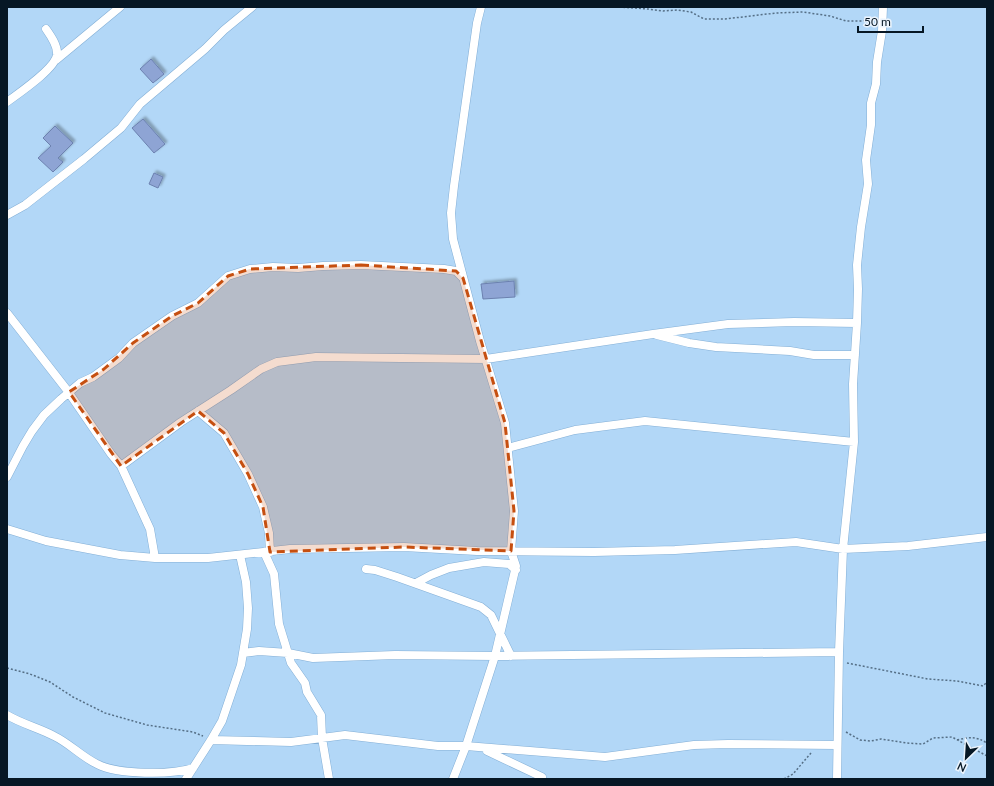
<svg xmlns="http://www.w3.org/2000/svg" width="994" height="786" font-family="Lato,sans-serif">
  <defs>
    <filter id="shadow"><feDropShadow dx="2.5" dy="-2.5" stdDeviation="1" flood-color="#0004"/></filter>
  </defs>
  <rect width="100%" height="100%" fill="#b2d7f7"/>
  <!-- building -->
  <path fill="#8ea4d4" stroke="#6c81af" filter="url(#shadow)" d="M151,59L164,74L153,83L140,69Z
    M143,119L165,144L154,153L132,128Z
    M55,126L73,143L58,158L63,162L53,172L38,158L51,146L43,138Z
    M154,173L163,177L158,188L149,184Z
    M514,281L515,297L483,299L481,284Z"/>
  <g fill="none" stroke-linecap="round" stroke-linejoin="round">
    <defs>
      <path id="minor" d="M56,60L120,7
        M7,102C19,93 55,69 57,55C58,46 51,36 46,29
        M7,215L25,205L84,159L121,128L140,104L205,49L224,30L252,7
        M7,313L67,390L111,454L121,466L150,529L155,558
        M857,323L858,289L857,265L861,227L868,184L866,160L871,125V103L876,84L877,62L882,31L883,7
        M657,335L689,343L716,347L790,351L814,355H855
        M198,411L224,433L248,474L263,507L269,533L270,552
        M508,448L575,430L645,421L854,442
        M121,466L181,422L231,390L261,369L277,362L316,357L486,359L653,334L728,324L794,322L857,323L853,384L854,442L843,549L839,652L837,779
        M7,477L23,446L32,431L44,415L61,399L80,383L93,377L119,358L133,343L172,316L198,303L228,276L250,269L273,267L298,268L323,266L361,265L444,269L456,271L463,278
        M7,529L46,541L120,555L155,558H208L290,549L404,547L477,551L594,552L675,550L796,542L843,549L908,546L987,537
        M264,552L274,574L279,624L291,663L305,683L307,692L321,715L322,738L329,779
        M366,569L375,570L397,577L481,607L491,615L511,656
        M416,583L431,575L449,568L484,562L509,564L516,570
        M243,653L259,651L288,653L313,658L395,655L495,656L839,652
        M7,715C22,724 39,728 54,736C69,743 82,757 97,764C118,775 171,775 193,768
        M211,740L291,742L345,735L438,746H466L605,757L694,745L728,744L837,745
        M487,751L542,777
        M186,779L211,740L222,721L241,665L247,629L248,608L246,582L240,555
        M453,779L466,746L495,656L516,566L511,551L514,511L505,423L480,341L453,239L451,213L454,186L477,23L481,7"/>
    </defs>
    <!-- minor casing -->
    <use href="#minor" stroke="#83afd6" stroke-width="9"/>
    <!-- path -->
    <path stroke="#556f86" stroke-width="1.5" stroke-dasharray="2 2" stroke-linecap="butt" d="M619,7L648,9L663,11L677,10L691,12L704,19H725L776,13L803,12L830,16L846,21H868L875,23
      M847,663L928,679L957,681L983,686L987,682
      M7,668L30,674L50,682L73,697L105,713L147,725L193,732L203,736
      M846,732L860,740L871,741L881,739L907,743L923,744L933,738L952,737L987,756
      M957,740C970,737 975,736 987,743
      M784,779L793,774L811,753"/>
    <!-- minor -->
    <use href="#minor" stroke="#fff" stroke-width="8"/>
  </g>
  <!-- marked area -->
  <path fill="#c64f10" fill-opacity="0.2" stroke="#c64f10" stroke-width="3" stroke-dasharray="8 5" stroke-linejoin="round" d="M361,265L456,271L463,278L505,423L514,511L511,551L404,547L270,552L263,507L248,474L224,433L198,411L121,466L69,392L104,369L133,343L172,316L198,303L228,276L250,269Z"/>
  <!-- border -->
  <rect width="994" height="786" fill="none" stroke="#061725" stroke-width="16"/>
  <!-- north arrow -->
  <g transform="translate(966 758) rotate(205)" stroke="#ebf4fd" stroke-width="3" paint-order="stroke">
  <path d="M0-3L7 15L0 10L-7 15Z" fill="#061725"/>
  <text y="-6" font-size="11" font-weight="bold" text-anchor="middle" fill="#061725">N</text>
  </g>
  <!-- scale -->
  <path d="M858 26v6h65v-6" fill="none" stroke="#061725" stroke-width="2"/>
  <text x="864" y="26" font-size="12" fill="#061725" stroke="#ebf4fd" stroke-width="3" paint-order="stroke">50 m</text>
</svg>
